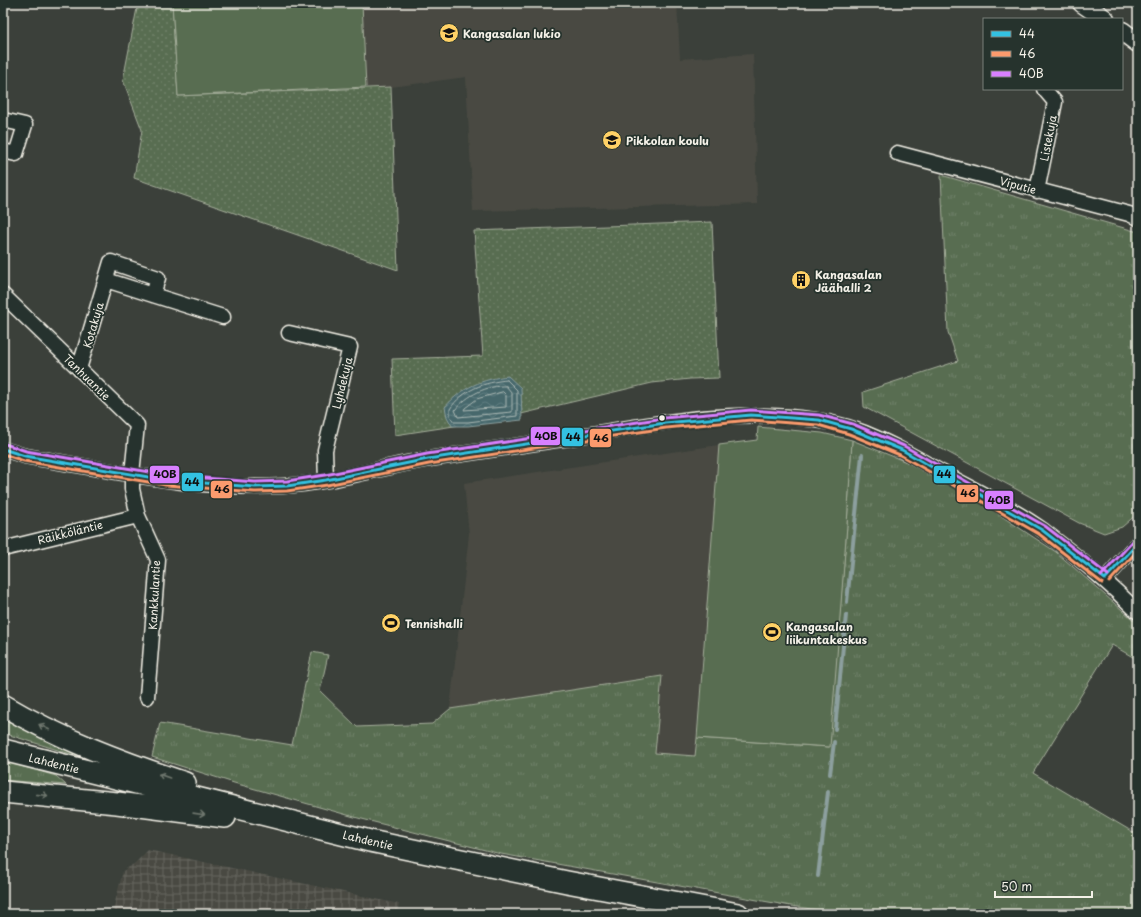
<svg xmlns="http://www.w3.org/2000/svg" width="1141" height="917" font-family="'Playpen Sans',sans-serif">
  <defs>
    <pattern id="industrial-grid" width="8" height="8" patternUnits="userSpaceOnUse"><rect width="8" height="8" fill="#4a4a43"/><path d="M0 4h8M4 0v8" fill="none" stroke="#65655e"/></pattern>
    <pattern id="grass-tufts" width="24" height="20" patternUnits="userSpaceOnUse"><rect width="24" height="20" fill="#596d51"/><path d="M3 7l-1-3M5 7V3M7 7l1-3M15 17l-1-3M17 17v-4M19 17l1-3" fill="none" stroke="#71826a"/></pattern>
    <pattern id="park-dots" width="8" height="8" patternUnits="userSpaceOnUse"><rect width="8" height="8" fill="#596d51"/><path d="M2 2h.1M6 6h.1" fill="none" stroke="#71826a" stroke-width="1.8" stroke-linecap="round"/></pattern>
    <pattern id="water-waves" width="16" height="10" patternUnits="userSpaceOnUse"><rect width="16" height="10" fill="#46686c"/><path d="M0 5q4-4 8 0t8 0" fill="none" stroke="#617e81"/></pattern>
  </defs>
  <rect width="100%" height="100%" fill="#3b403a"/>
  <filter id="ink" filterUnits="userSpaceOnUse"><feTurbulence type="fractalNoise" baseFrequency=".025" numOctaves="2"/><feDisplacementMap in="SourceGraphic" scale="8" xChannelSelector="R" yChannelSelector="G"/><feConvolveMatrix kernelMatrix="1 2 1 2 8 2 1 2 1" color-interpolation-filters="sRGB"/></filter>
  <g filter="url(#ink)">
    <!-- built -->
    <path fill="#4a4a43" d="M362,3H677L680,59L753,54L757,204L473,211L466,77L391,87H366Z
      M719,445L695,756L655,753L662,676L450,709L469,534L464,483Z"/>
    <!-- industrial -->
    <path fill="url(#industrial-grid)" d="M148,850L399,904L397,914H112L123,871L135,863Z"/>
    <!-- grass -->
    <path fill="url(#grass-tufts)" stroke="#a6af9c" d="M941,175L1138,232V513L1122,527L1104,533L1079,523L864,407L863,392L958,361L948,332Z
      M852,440L914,465L986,506L1056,552L1138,624V660L1112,645L1033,773L1138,835V914H845L791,906L501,854L358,818L234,783L152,757L160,723L292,745L312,652L328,655L320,691L357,727L432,724L450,709L662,676L655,753L695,756L697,738L829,747L847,525Z
      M3,719L87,759L3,733Z
      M3,761L56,776L66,785L3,780Z"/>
    <!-- park -->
    <path fill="url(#park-dots)" stroke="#a6af9c" d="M138,3H172L178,96L391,87L398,270L134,178L142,130L123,80Z
      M712,222L719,378L690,379L652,383L500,419L395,435L392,359L483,356L474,231Z"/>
    <!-- garden -->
    <path fill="#596d51" stroke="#a6af9c" d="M172,3H362L366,87L178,96Z
      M758,427L822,433L852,440L847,525L830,747L697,738L719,445L757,440Z"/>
    <!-- water -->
    <path fill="url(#water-waves)" stroke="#8c9f9e" d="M508,376L521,388L522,420L468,426H452L447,417L445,407C462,387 483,379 508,376Z"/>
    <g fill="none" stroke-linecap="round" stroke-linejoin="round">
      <!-- shore -->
      <path stroke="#aebab6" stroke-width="1" d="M507,380L517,390V416L468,422H454L450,416V409C462,390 485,382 507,380Z
        M506,386L512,393V412L458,417L455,410C467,395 487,385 506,386Z
        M503,392L506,395V407L464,410L465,408L477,399Z"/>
      <!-- stream -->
      <path stroke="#8c9f9e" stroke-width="4" d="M847,602L862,455
        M835,729L846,615
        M830,774L834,742
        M818,876L828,792"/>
      <defs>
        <path id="minor" d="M3,120L25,125L16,154L3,151
          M897,153L1129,214L1138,218
          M1037,191L1055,102L1044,89
          M3,295L137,425L132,474V489L138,516L158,560L147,697
          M153,295L223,317
          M289,333L350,347L325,450L326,480
          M79,369L111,262L158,278L153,295L106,280
          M3,449L25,456C110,470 197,491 283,486C332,483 381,467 429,459C476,452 522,445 569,438C650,424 734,407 816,420C861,426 903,450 941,472C976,491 1012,508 1044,531C1077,556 1109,583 1138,612
          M3,549L138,516
          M1105,579L1138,543"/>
        <path id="major" d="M1082,3L1105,19
          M1122,31L1138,43"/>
        <path id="highway" d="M3,705C60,739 122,762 185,783
          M3,750L370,841L567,882L738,914
          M3,792L117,803L225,817"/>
      </defs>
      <!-- minor casing -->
      <use href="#minor" stroke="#f4f1e8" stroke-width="17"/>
      <!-- major casing -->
      <use href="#major" stroke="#f4f1e8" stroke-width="21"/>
      <!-- highway casing -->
      <use href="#highway" stroke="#f4f1e8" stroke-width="24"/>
      <!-- minor -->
      <use href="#minor" stroke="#26332d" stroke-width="14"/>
      <!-- major -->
      <use href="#major" stroke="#26332d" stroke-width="18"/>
      <!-- highway -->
      <use href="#highway" stroke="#26332d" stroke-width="21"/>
      <defs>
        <path id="bus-1" d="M3,449L25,456L166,480L255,487L287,486L326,480L428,459L665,423L751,415L819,420L851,429L902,450L1042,530L1105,579
          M1105,579L1138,543"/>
        <path id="bus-2" d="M3,454L24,461L166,485L255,492L287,491L327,485L429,464L666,428L751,420L818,425L849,434L900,455L1039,534L1102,583
          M1109,582L1138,550"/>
        <path id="bus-3" d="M5,444L26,451L167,475L255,482L287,481L325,475L427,454L664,418L751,410L819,415L853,424L904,446L1045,526L1108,575
          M1101,576L1134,540"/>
      </defs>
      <!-- bus-1 casing -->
      <use href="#bus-1" stroke="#26332d" stroke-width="6"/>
      <!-- bus-2 casing -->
      <use href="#bus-2" stroke="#26332d" stroke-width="6"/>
      <!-- bus-3 casing -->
      <use href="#bus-3" stroke="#26332d" stroke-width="6"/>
      <!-- bus-1 -->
      <use href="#bus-1" stroke="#33c2e2" stroke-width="3"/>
      <!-- bus-2 -->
      <use href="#bus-2" stroke="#fc9b6d" stroke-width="3"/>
      <!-- bus-3 -->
      <use href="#bus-3" stroke="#d880ff" stroke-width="3"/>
    </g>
    <!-- one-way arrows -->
    <defs><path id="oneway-shaft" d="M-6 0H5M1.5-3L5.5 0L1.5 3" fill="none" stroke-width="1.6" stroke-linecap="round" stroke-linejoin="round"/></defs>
    <g stroke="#6e766e">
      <use href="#oneway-shaft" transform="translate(44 727) rotate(-153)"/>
      <use href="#oneway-shaft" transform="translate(164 776) rotate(-161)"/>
      <use href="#oneway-shaft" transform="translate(42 795) rotate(6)"/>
      <use href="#oneway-shaft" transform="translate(199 814) rotate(8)"/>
    </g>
  </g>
  <!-- icons -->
  <defs>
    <symbol id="school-disc" viewBox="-11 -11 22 22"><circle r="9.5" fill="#ffd166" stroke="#26332d"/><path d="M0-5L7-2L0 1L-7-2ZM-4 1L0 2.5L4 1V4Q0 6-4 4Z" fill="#111"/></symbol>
    <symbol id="building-disc" viewBox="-11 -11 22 22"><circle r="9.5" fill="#ffd166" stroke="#26332d"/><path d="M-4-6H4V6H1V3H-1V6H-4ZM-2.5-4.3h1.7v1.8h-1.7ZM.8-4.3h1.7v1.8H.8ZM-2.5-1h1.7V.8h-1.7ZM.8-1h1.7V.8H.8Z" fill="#111"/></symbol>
    <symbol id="stadium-disc" viewBox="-11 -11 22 22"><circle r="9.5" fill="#ffd166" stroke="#26332d"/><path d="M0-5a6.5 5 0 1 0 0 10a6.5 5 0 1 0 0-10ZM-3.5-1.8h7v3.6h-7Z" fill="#111"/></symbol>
  </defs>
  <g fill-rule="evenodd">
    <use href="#school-disc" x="438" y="22" width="22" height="22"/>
    <use href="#school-disc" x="601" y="129" width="22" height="22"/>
    <use href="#building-disc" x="790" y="269" width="22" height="22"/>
    <use href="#stadium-disc" x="380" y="612" width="22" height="22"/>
    <use href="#stadium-disc" x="761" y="621" width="22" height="22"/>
  </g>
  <!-- markers -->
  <circle fill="#f4f1e8" stroke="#26332d" stroke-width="1.5" cx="662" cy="418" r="3.5"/>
  <g text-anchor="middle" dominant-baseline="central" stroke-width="3.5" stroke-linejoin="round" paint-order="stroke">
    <!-- poi labels -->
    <g font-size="11" font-weight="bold" fill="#f4f1e8" stroke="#26332d" text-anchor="start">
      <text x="463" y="33">Kangasalan lukio</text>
      <text x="626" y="140">Pikkolan koulu</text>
      <text x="815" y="274">Kangasalan<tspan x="815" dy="13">Jäähalli 2</tspan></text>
      <text x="405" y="623">Tennishalli</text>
      <text x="786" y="626">Kangasalan<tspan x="786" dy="13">liikuntakeskus</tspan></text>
    </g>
    <!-- street labels -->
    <g font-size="11" fill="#f4f1e8" stroke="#26332d">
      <text transform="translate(1048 138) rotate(-79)">Listekuja</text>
      <text transform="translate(1018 185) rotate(15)">Viputie</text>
      <text transform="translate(93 325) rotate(-74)">Kotakuja</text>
      <text transform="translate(87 377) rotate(44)">Tanhuantie</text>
      <text transform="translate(342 383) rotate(-76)">Lyhdekuja</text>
      <text transform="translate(70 532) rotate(-14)">Räikköläntie</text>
      <text transform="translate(154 595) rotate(-87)">Kankkulantie</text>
      <text transform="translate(54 763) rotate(14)">Lahdentie</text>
      <text transform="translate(368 840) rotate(13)">Lahdentie</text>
    </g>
  </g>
  <g stroke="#26332d" stroke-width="1.5">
    <rect x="530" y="426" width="31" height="20" rx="4" fill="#d880ff"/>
    <rect x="561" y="427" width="23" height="20" rx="4" fill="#33c2e2"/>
    <rect x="589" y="428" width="23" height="20" rx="4" fill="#fc9b6d"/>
    <rect x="933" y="465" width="23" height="19" rx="4" fill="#33c2e2"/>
    <rect x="149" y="465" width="31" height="19" rx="4" fill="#d880ff"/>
    <rect x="181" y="472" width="23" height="20" rx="4" fill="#33c2e2"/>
    <rect x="210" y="480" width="23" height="19" rx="4" fill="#fc9b6d"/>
    <rect x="956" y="484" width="23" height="19" rx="4" fill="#fc9b6d"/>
    <rect x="984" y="490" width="30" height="20" rx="4" fill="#d880ff"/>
  </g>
  <g font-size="11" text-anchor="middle" font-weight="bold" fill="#111">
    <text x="546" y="440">40B</text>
    <text x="573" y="441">44</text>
    <text x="601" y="442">46</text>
    <text x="944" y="478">44</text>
    <text x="165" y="478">40B</text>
    <text x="192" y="486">44</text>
    <text x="222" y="493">46</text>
    <text x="968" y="497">46</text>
    <text x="999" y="504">40B</text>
  </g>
  <!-- margin -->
  <rect width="1141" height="917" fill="none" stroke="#26332d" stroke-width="16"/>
  <rect x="8" y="8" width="1125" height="901" fill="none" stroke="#f4f1e8" stroke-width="1.5" filter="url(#ink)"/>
  <!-- legend -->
  <rect x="983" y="18" width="140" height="72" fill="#26332d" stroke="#787f78"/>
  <rect x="991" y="31" width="20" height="6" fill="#33c2e2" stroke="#787f78"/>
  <text x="1019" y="38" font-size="12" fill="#f4f1e8">44</text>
  <rect x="991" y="51" width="20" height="6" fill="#fc9b6d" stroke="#787f78"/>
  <text x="1019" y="58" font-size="12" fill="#f4f1e8">46</text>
  <rect x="991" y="71" width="20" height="6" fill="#d880ff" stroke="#787f78"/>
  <text x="1019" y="78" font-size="12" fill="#f4f1e8">40B</text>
  <!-- scale -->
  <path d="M995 891v6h97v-6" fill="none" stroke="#f4f1e8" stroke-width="2"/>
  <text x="1001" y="891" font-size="12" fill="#f4f1e8" stroke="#26332d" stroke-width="3" paint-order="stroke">50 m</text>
</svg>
